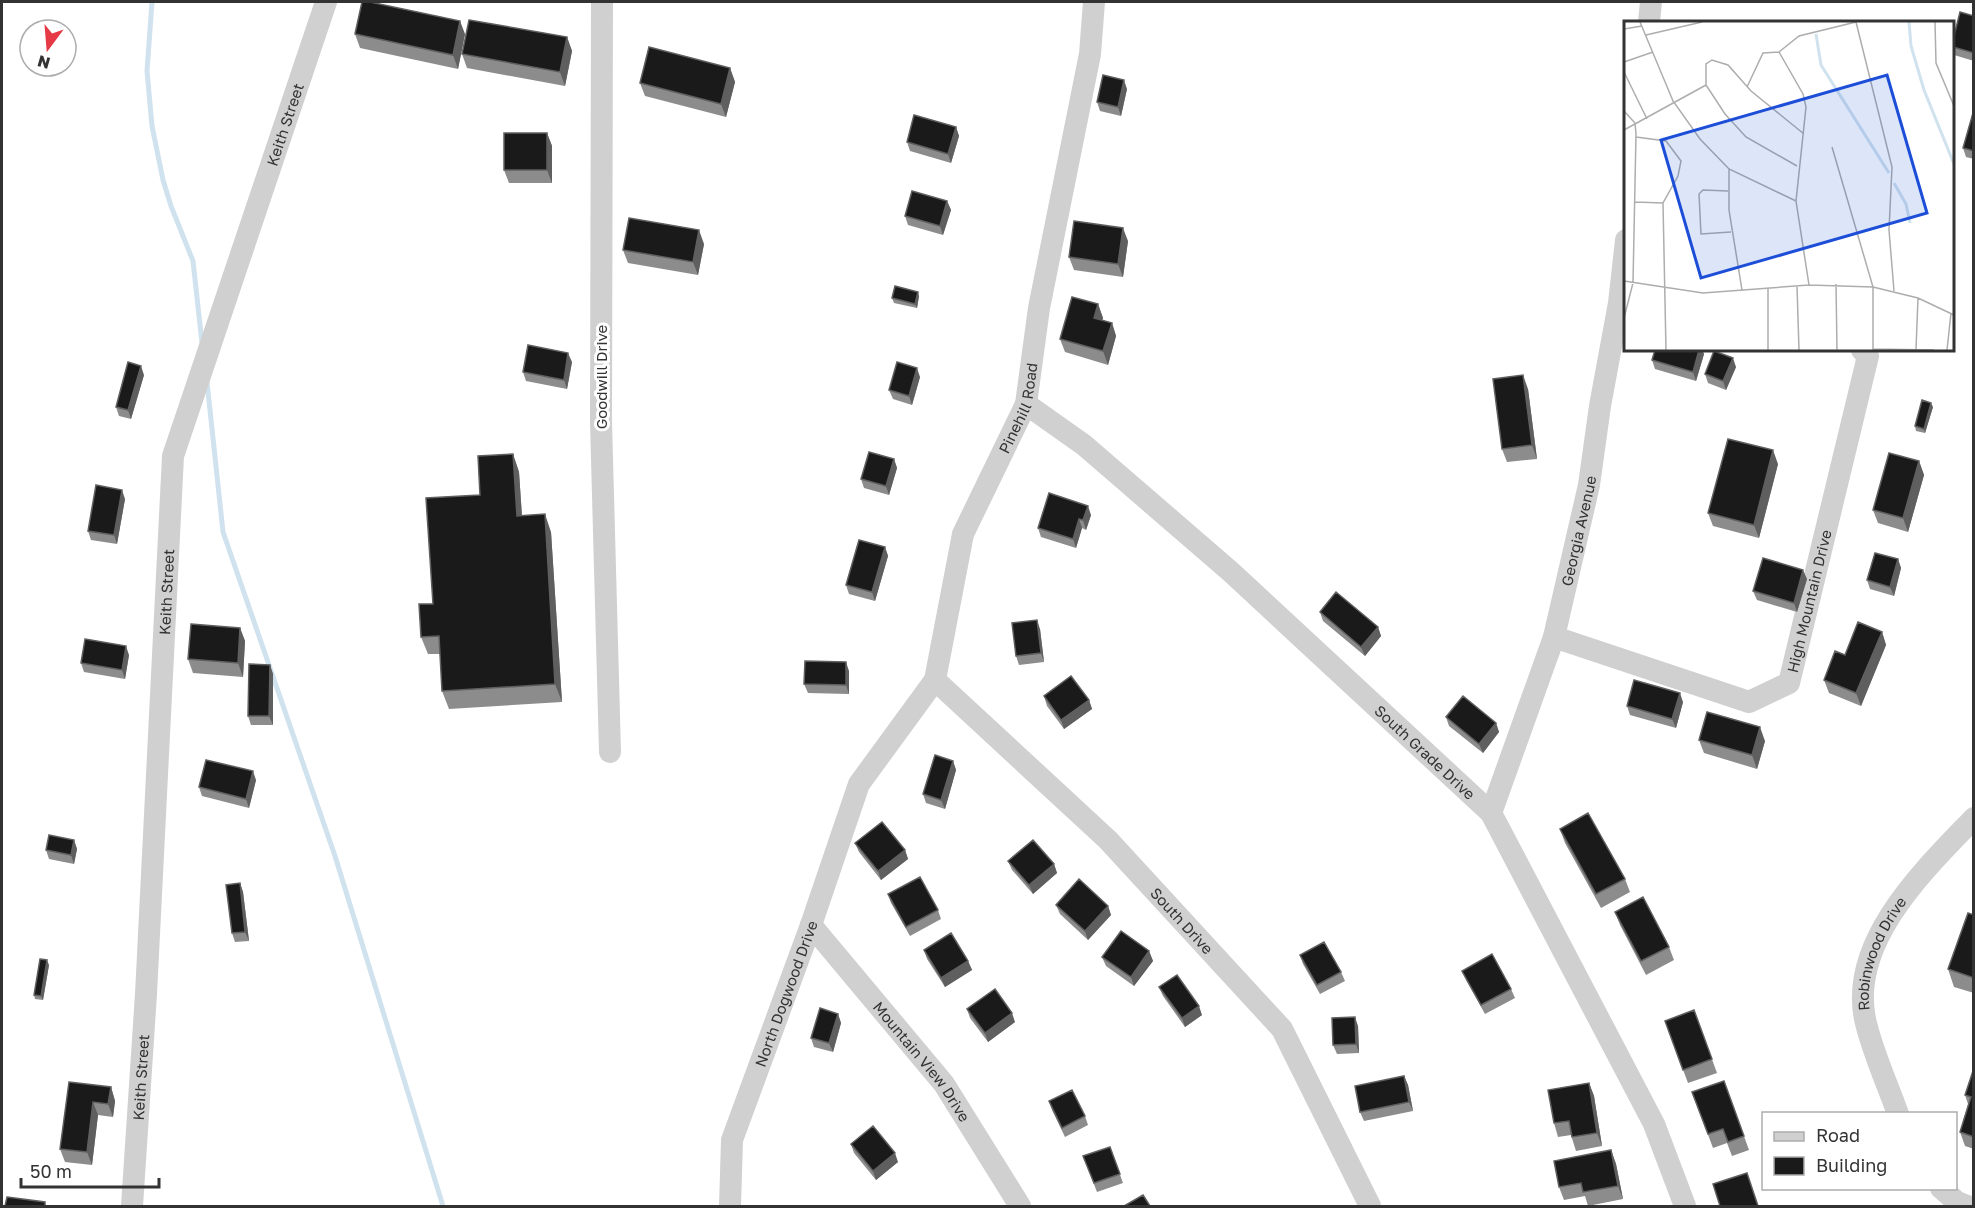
<svg xmlns="http://www.w3.org/2000/svg" width="1975" height="1208" font-family="'Golos Text',sans-serif">
  <rect width="100%" height="100%" fill="#fff"/>
  <g fill="none" stroke-linecap="round" stroke-linejoin="round">
    <!-- stream -->
    <path stroke="#cfe2ee" stroke-width="5" d="M152,2L147,71L152,126L163,180L171,206L193,261L202,343
      M207,382L223,532L335,856L443,1206"/>
    <!-- minor -->
    <g stroke="#d0d0d0" stroke-width="22">
      <path d="M602,2L601,422L610,752"/>
      <path d="M1649,22L1651,2"/>
      <path id="s1" d="M1026,404L1084,445L1231,572L1491,813L1654,1124L1685,1206"/>
      <path id="s2" d="M1554,637L1749,702L1789,683L1868,356L1862,350"/>
      <path id="s3" d="M935,680L1108,840L1282,1029L1370,1206"/>
      <path id="s4" d="M1491,813L1554,637L1589,485L1600,406L1619,303L1626,240"/>
      <path id="s5" d="M811,925L944,1084L1020,1206"/>
      <path id="s6" d="M1898,1114C1887,1083 1872,1051 1865,1019C1849,941 1925,869 1974,818"/>
      <path d="M1941,1188L1957,1202L1967,1206"/>
      <path id="s7" d="M132,1206L146,994L173,456L326,2"/>
      <path id="s8" d="M730,1206L732,1140L811,925L859,784L935,680L963,534L1026,404L1039,308L1090,54L1094,2"/>
    </g>
  </g>
  <!-- wall -->
  <path fill="#8c8c8c" d="M1974,16V61L1954,55L1953,51V40Z
    M355,34H465L458,69L360,48Z
    M567,37L572,51L565,86L467,68L462,54Z
    M730,68L735,82L726,117L645,96L640,83Z
    M1127,89L1121,116L1100,111L1097,102Z
    M1974,113V159L1966,157L1963,148Z
    M956,127L959,136L951,163L910,151L907,142Z
    M547,133L552,146V183H509L504,170Z
    M947,201L951,210L943,235L908,225L905,216Z
    M1128,241L1123,277L1074,270L1069,257Z
    M704,244L698,275L628,263L623,250Z
    M919,296L917,308L894,303L892,298Z
    M1098,304L1103,318L1102,320L1112,323L1116,336L1108,365L1065,352L1060,339Z
    M1655,350H1702L1704,354L1696,381L1655,369L1652,360Z
    M572,362L567,389L526,381L523,372Z
    M1736,367L1726,390L1708,383L1705,374Z
    M144,375L131,419L119,416L116,407Z
    M920,377L912,405L893,399L889,390Z
    M1528,389L1537,459L1507,462L1502,449Z
    M1933,407L1925,433L1916,431L1915,426Z
    M513,454L519,472L522,515L551,532L562,702L449,709L442,691L440,654H428L421,637L433,604L480,495Z
    M894,459L897,468L889,495L864,488L861,479Z
    M1919,461L1924,475L1908,532L1878,523L1873,510Z
    M1778,464L1759,538L1713,526L1708,513Z
    M125,499L117,544L91,540L88,531Z
    M1091,515L1086,530L1082,528L1076,548L1041,537L1038,528Z
    M885,547L888,556L875,601L849,594L846,585Z
    M1898,559L1901,568L1894,596L1870,589L1867,580Z
    M1807,579L1797,612L1757,600L1753,591Z
    M1320,612L1378,627L1381,636L1365,656L1323,621Z
    M240,628L245,641L243,677L193,673L188,659Z
    M1040,629L1044,662L1019,665L1016,656Z
    M1882,632L1886,645L1861,706L1829,693L1824,680L1845,655Z
    M129,655L125,679L84,672L81,663Z
    M270,665L273,674V725H251L248,716Z
    M849,671V694L808,693L804,684Z
    M1044,696L1089,700L1092,709L1064,729L1047,706Z
    M1683,702L1676,728L1630,715L1627,706Z
    M1446,717L1496,723L1499,732L1483,753L1449,726Z
    M1699,740L1765,741L1757,769L1704,753Z
    M953,761L956,770L945,809L926,803L923,794Z
    M256,780L249,808L202,796L199,787Z
    M1560,829L1625,879L1630,892L1601,908L1565,843Z
    M74,840L77,849L74,864L49,859L46,850Z
    M855,843L905,850L908,859L881,880L859,852Z
    M1008,861L1054,864L1057,873L1033,894L1012,870Z
    M240,883L243,892L249,941L235,942L232,933Z
    M888,894L938,910L941,919L910,936L891,903Z
    M1056,905L1108,906L1111,915L1088,940L1060,914Z
    M1615,912L1669,947L1674,960L1646,975L1620,925Z
    M1974,915V993L1954,987L1948,969Z
    M924,950L968,961L972,970L945,987L927,959Z
    M1149,951L1153,961L1134,986L1106,966L1102,957Z
    M1300,955L1341,972L1345,981L1320,994L1303,964Z
    M49,965L43,1000L35,999L34,995Z
    M1462,971L1511,989L1515,998L1485,1014L1466,980Z
    M1159,987L1202,1015L1185,1027L1163,996Z
    M967,1009L1015,1022L988,1042L970,1018Z
    M1694,1010L1717,1073L1688,1083L1665,1021Z
    M838,1014L841,1023L833,1052L814,1047L811,1038Z
    M1358,1026L1359,1053L1337,1054L1333,1045Z
    M1974,1068V1149L1965,1146L1960,1132L1968,1104L1965,1095Z
    M1404,1076L1408,1085L1413,1111L1364,1121L1360,1112Z
    M1724,1081L1749,1150L1732,1156L1727,1143L1713,1148L1692,1092Z
    M69,1082L111,1087L115,1101L113,1117L98,1115L92,1165L65,1162L60,1149Z
    M1589,1083L1594,1096L1602,1146L1576,1151L1571,1135L1558,1137L1554,1123Z
    M1049,1101L1085,1116L1088,1125L1065,1137L1052,1110Z
    M851,1144L898,1162L876,1180L854,1153Z
    M1110,1147L1123,1183L1097,1192L1083,1156Z
    M1611,1150L1616,1164L1623,1199L1588,1206L1585,1196L1564,1200L1559,1187Z"/>
  <!-- shaded-wall -->
  <path fill="#5f5f5f" d="M460,21L465,34L458,69L453,55Z
    M567,37L572,51L565,86L560,72Z
    M730,68L735,82L726,117L721,104Z
    M1124,80L1127,89L1121,116L1118,107Z
    M956,127L959,136L951,163L948,154Z
    M547,133L552,146V183L547,170Z
    M947,201L951,210L943,235L940,226Z
    M1123,228L1128,241L1123,277L1118,264Z
    M699,230L704,244L698,275L693,262Z
    M918,292L919,296L917,308L915,304Z
    M1098,304L1103,318L1099,331L1094,318Z
    M1112,323L1116,336L1108,365L1103,351Z
    M1699,350H1702L1704,354L1696,381L1693,372Z
    M568,353L572,362L567,389L564,380Z
    M1733,358L1736,367L1726,390L1723,381Z
    M141,366L144,375L131,419L128,410Z
    M917,368L920,377L912,405L909,396Z
    M1523,375L1528,389L1537,459L1532,445Z
    M1931,403L1933,407L1925,433L1924,429Z
    M1773,450L1778,464L1759,538L1754,525Z
    M513,454L519,472L523,533L517,516Z
    M894,459L897,468L889,495L886,486Z
    M1919,461L1924,475L1908,532L1903,518Z
    M122,490L125,499L117,544L114,535Z
    M1088,506L1091,515L1086,530L1083,520Z
    M545,514L551,532L562,702L555,684Z
    M1079,519L1082,528L1076,548L1073,539Z
    M885,547L888,556L875,601L872,592Z
    M1898,559L1901,568L1894,596L1890,587Z
    M1803,570L1807,579L1797,612L1794,603Z
    M1037,620L1040,629L1044,662L1041,653Z
    M1378,627L1381,636L1365,656L1361,647Z
    M240,628L245,641L243,677L238,663Z
    M1882,632L1886,645L1861,706L1856,693Z
    M126,646L129,655L125,679L122,670Z
    M846,662L849,671V694L846,685Z
    M270,665L273,674V725L269,716Z
    M1680,693L1683,702L1676,728L1672,719Z
    M1089,700L1092,709L1064,729L1061,720Z
    M1496,723L1499,732L1483,753L1479,744Z
    M1760,727L1765,741L1757,769L1752,755Z
    M953,761L956,770L945,809L941,800Z
    M253,771L256,780L249,808L246,799Z
    M74,840L77,849L74,864L71,855Z
    M905,850L908,859L881,880L878,871Z
    M1054,864L1057,873L1033,894L1029,885Z
    M240,883L243,892L249,941L245,932Z
    M1108,906L1111,915L1088,940L1085,931Z
    M1149,951L1153,961L1134,986L1131,977Z
    M47,960L49,965L43,1000L41,996Z
    M968,961L972,970L945,987L941,978Z
    M1199,1006L1202,1015L1185,1027L1182,1018Z
    M1012,1013L1015,1022L988,1042L985,1033Z
    M838,1014L841,1023L833,1052L829,1043Z
    M1355,1017L1358,1026L1359,1053L1356,1044Z
    M1404,1076L1408,1085L1413,1111L1409,1102Z
    M1589,1083L1594,1096L1602,1146L1597,1133Z
    M111,1087L115,1101L113,1117L108,1104Z
    M93,1102L98,1115L92,1165L87,1152Z
    M1611,1150L1616,1164L1623,1199L1618,1186Z
    M895,1153L898,1162L876,1180L873,1171Z"/>
  <!-- building -->
  <path fill="#1a1a1a" stroke="#5f5f5f" stroke-width="1.5" d="M362,2H370L460,21L453,55L355,34Z
    M1960,12L1974,16V53L1953,47V40Z
    M469,20L567,37L560,72L462,54Z
    M649,47L730,68L721,104L640,83Z
    M1103,75L1124,80L1118,107L1097,102Z
    M1973,113H1974V151L1963,148Z
    M914,115L956,127L948,154L907,142Z
    M504,133H547V170H504Z
    M912,191L947,201L940,226L905,216Z
    M629,218L699,230L693,262L623,250Z
    M1074,221L1123,228L1118,264L1069,257Z
    M895,286L918,292L915,304L892,298Z
    M1072,297L1098,304L1094,318L1112,323L1103,351L1060,339Z
    M528,345L568,353L564,380L523,372Z
    M1655,350H1699L1693,372L1652,360Z
    M1714,351L1733,358L1723,381L1705,374Z
    M128,362L141,366L128,410L116,407Z
    M897,362L917,368L909,396L889,390Z
    M1523,375L1532,445L1502,449L1493,379Z
    M1922,400L1931,403L1924,429L1915,426Z
    M1728,439L1773,450L1754,525L1708,513Z
    M869,452L894,459L886,486L861,479Z
    M1889,453L1919,461L1903,518L1873,510Z
    M513,454L517,516L545,514L555,684L442,691L439,636L421,637L419,604H433L426,498L480,495L478,456Z
    M96,485L122,490L114,535L88,531Z
    M1049,493L1088,506L1083,520L1079,519L1073,539L1038,528Z
    M859,540L885,547L872,592L846,585Z
    M1875,553L1898,559L1890,587L1867,580Z
    M1763,558L1803,570L1794,603L1753,591Z
    M1336,592L1378,627L1361,647L1320,612Z
    M1037,620L1041,653L1016,656L1012,623Z
    M1858,622L1882,632L1856,693L1824,680L1835,651L1845,655Z
    M191,624L240,628L238,663L188,659Z
    M85,639L126,646L122,670L81,663Z
    M805,661L846,662V685L804,684Z
    M249,664L270,665L269,716H248Z
    M1071,676L1089,700L1061,720L1044,696Z
    M1634,680L1680,693L1672,719L1627,706Z
    M1463,696L1496,723L1479,744L1446,717Z
    M1707,712L1760,727L1752,755L1699,740Z
    M935,755L953,761L941,800L923,794Z
    M206,760L253,771L246,799L199,787Z
    M1588,813L1625,879L1596,894L1560,829Z
    M882,822L905,850L878,871L855,843Z
    M49,835L74,840L71,855L46,850Z
    M1033,840L1054,864L1029,885L1008,861Z
    M920,877L938,910L906,927L888,894Z
    M1079,879L1108,906L1085,931L1056,905Z
    M240,883L245,932L232,933L226,885Z
    M1643,897L1669,947L1641,961L1615,912Z
    M1968,913L1974,915V978L1948,969Z
    M1121,931L1149,951L1131,977L1102,957Z
    M951,933L968,961L941,978L924,950Z
    M1324,942L1341,972L1317,985L1300,955Z
    M1492,954L1511,989L1481,1005L1462,971Z
    M40,959L47,960L41,996L34,995Z
    M1177,975L1199,1006L1182,1018L1159,987Z
    M995,989L1012,1013L985,1033L967,1009Z
    M820,1008L838,1014L829,1043L811,1038Z
    M1694,1010L1712,1059L1683,1070L1665,1021Z
    M1355,1017L1356,1044L1333,1045L1332,1018Z
    M1974,1068V1137L1960,1132L1971,1097L1965,1095Z
    M1404,1076L1409,1102L1360,1112L1355,1086Z
    M1724,1081L1744,1136L1728,1142L1723,1129L1708,1134L1692,1092Z
    M69,1082L111,1087L108,1104L93,1102L87,1152L60,1149Z
    M1589,1083L1597,1133L1572,1137L1569,1121L1554,1123L1548,1090Z
    M1072,1090L1085,1116L1062,1128L1049,1101Z
    M873,1126L895,1153L873,1171L851,1144Z
    M1110,1147L1120,1174L1094,1183L1083,1156Z
    M1611,1150L1618,1186L1583,1192L1581,1183L1559,1187L1554,1161Z
    M1747,1173L1758,1206H1720L1713,1184Z
    M1143,1195L1150,1206H1124Z
    M7,1197L45,1202V1206H5Z"/>
  <g text-anchor="middle" dominant-baseline="central" stroke-width="6" stroke-linejoin="round" paint-order="stroke">
    <!-- street labels -->
    <g font-size="15" fill="#333" stroke="#fff">
      <text stroke="none"><textPath href="#s7" startOffset="1101">Keith Street</textPath></text>
      <text transform="translate(601 377) rotate(-90)">Goodwill Drive</text>
      <text stroke="none"><textPath href="#s8" startOffset="860">Pinehill Road</textPath></text>
      <text stroke="none"><textPath href="#s4" startOffset="296">Georgia Avenue</textPath></text>
      <text stroke="none"><textPath href="#s7" startOffset="615">Keith Street</textPath></text>
      <text stroke="none"><textPath href="#s2" startOffset="334">High Mountain Drive</textPath></text>
      <text stroke="none"><textPath href="#s1" startOffset="530">South Grade Drive</textPath></text>
      <text stroke="none"><textPath href="#s3" startOffset="345">South Drive</textPath></text>
      <text stroke="none"><textPath href="#s6" startOffset="170">Robinwood Drive</textPath></text>
      <text stroke="none"><textPath href="#s8" startOffset="222">North Dogwood Drive</textPath></text>
      <text stroke="none"><textPath href="#s5" startOffset="176">Mountain View Drive</textPath></text>
      <text stroke="none"><textPath href="#s7" startOffset="129">Keith Street</textPath></text>
    </g>
  </g>
  <!-- overview -->
  <g transform="translate(1624 21)">
    <rect width="330" height="330" fill="#fff"/>
    <path fill="none" stroke="#cfe2ee" stroke-width="3" d="M285,1L287,25L300,69L330,143M192,13L197,44L265,152M270,162L282,183L286,202"/>
    <path fill="none" stroke="#adadad" stroke-width="1.5" d="M16,1L49,80L76,118L105,148L172,180M311,1L312,42L330,85M0,8L18,5M22,14L78,1M155,31L175,15L232,1L268,146L265,209L270,270M0,41L29,31M0,51L23,98M123,66L139,32L155,31L179,73L182,86L172,180L185,264M0,90L11,102L12,113L9,262L0,297M0,109L82,64M12,116L42,120L57,140L54,155L39,182L42,329M208,126L249,266V329M173,145L122,116L101,93L82,64V43L88,39L104,44L127,70L180,113M105,148V189L118,269M104,170L79,169L75,173L77,213L107,211M11,181L39,182M0,260L79,272L185,264L249,266L294,277L330,294M212,263L213,329M173,265L175,329M144,267V329M249,328L310,329M292,328L294,277M323,329L327,292"/>
    <path fill="#1d4ed8" fill-opacity="0.15" stroke="#1d4ed8" stroke-width="3" d="M263,54L303,192L77,257L37,119Z"/>
    <rect width="330" height="330" fill="none" stroke="#333" stroke-width="3"/>
  </g>
  <!-- border -->
  <rect width="1975" height="1208" fill="none" stroke="#333333" stroke-width="6"/>
  <!-- legend -->
  <rect x="1762" y="1112" width="195" height="78" fill="#ffffff" stroke="#adadad" stroke-width="1.5"/>
  <rect x="1774" y="1132" width="30" height="9" fill="#d0d0d0" stroke="#adadad" stroke-width="1.5"/>
  <text x="1816" y="1142" font-size="18" fill="#333333">Road</text>
  <rect x="1774" y="1157" width="30" height="18" fill="#1a1a1a" stroke="#adadad" stroke-width="1.5"/>
  <text x="1816" y="1172" font-size="18" fill="#333333">Building</text>
  <!-- north arrow -->
  <g transform="translate(48 48) rotate(196)"><circle r="28" fill="#ffffff" stroke="#adadad" stroke-width="1.5"/>
  <path d="M0-4.5L10 22L0 15L-10 22Z" fill="#e63946"/>
  <text y="-9" font-size="16" font-weight="bold" text-anchor="middle" fill="#333333">N</text>
  </g>
  <!-- scale -->
  <path d="M21 1178v9h138v-9" fill="none" stroke="#333333" stroke-width="3"/>
  <text x="30" y="1178" font-size="18" fill="#333333" stroke="#ffffff" stroke-width="4.5" paint-order="stroke">50 m</text>
</svg>
